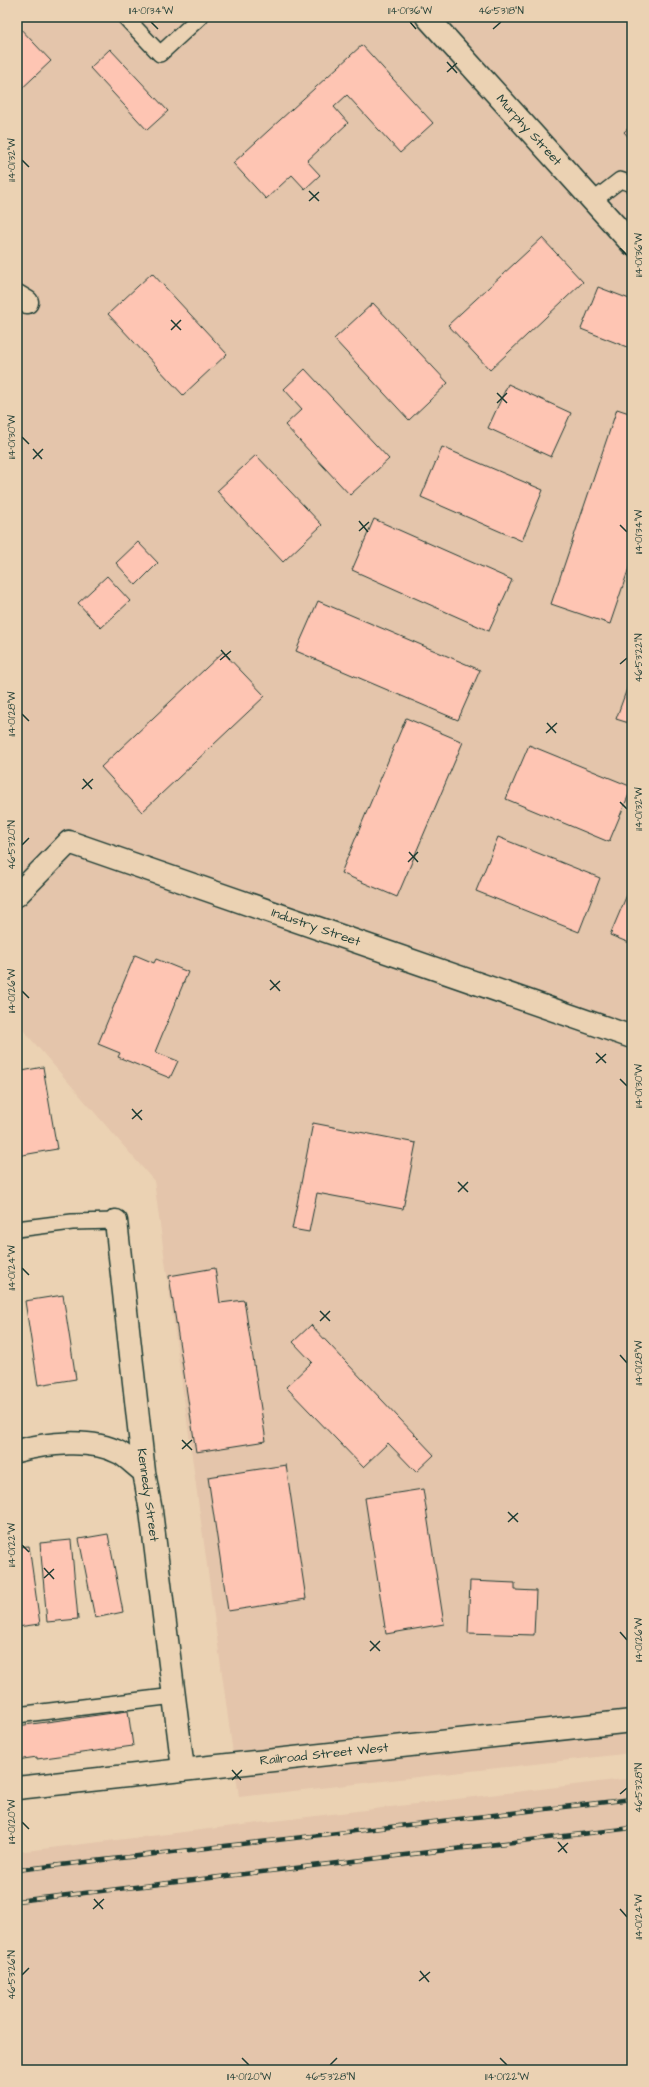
<svg xmlns="http://www.w3.org/2000/svg" width="649" height="2087" font-family="'Architects Daughter',sans-serif">
  <rect width="100%" height="100%" fill="#ebd2b3"/>
  <filter id="ink" filterUnits="userSpaceOnUse"><feTurbulence type="fractalNoise" baseFrequency=".025" numOctaves="2"/><feDisplacementMap in="SourceGraphic" scale="8" xChannelSelector="R" yChannelSelector="G"/><feConvolveMatrix kernelMatrix="1 2 1 2 8 2 1 2 1" color-interpolation-filters="sRGB"/></filter>
  <g filter="url(#ink)">
    <!-- built -->
    <path fill="#e4c5ab" d="M17,17H632V1753L239,1797L154,1181L17,1023Z
      M632,1778V2070H17V1852Z"/>
    <!-- building -->
    <path fill="#fec5b3" stroke="#1f3d34" d="M17,25L51,61L17,93Z
      M362,45L433,123L400,153L347,95L334,107L348,123L307,161L320,175L305,189L292,175L266,199L233,163Z
      M110,49L168,111L147,130L90,68Z
      M632,125V141L624,132Z
      M542,238L583,282L490,370L448,325Z
      M152,273L227,354L183,395L108,314Z
      M598,287L632,300V349L581,329Z
      M373,303L448,383L409,420L334,339Z
      M305,369L389,459L350,495L285,425L302,409L284,389Z
      M508,384L571,413L551,457L488,428Z
      M617,409L632,414V559L610,624L551,604Z
      M442,447L543,490L522,541L421,497Z
      M256,455L322,525L283,562L217,491Z
      M374,519L512,580L489,631L352,570Z
      M138,542L158,563L136,585L116,563Z
      M107,576L130,601L101,628L78,603Z
      M318,601L480,670L458,720L296,651Z
      M223,652L265,696L142,812L101,767Z
      M632,675V724L616,719Z
      M406,718L463,742L397,897L341,873Z
      M529,745L632,787L609,842L506,799Z
      M498,837L600,878L579,932L476,891Z
      M632,883V944L610,935Z
      M135,955L154,963L156,959L188,972L155,1052L178,1061L170,1078L118,1057L120,1053L98,1044Z
      M43,1067L57,1149L17,1156V1072Z
      M313,1123L416,1143L403,1209L317,1193L309,1232L292,1229Z
      M215,1268L220,1303L244,1300L266,1441L196,1452L169,1276Z
      M63,1295L76,1379L38,1385L25,1301Z
      M311,1325L434,1455L416,1472L388,1443L363,1467L286,1387L312,1362L293,1342Z
      M286,1465L306,1599L228,1611L208,1477Z
      M423,1489L444,1624L386,1634L365,1498Z
      M108,1534L123,1612L95,1618L79,1539Z
      M71,1540L78,1619L47,1622L40,1543Z
      M29,1546L40,1624L17,1627V1547Z
      M470,1581L515,1583V1590L536,1591L534,1635L468,1633Z
      M128,1711L133,1746L37,1759V1757L17,1760V1726Z"/>
    <g fill="none" stroke-linecap="round" stroke-linejoin="round">
      <defs>
        <path id="service" d="M125,17L160,54L200,17
          M593,201L620,180L632,184
          M17,1229L72,1222L116,1221
          M17,1715L174,1696"/>
        <path id="minor" d="M427,17L632,244
          M17,296L27,302
          M17,895L69,842L632,1037
          M116,1221L144,1472L151,1511L183,1769
          M17,1451C46,1443 92,1438 120,1453C128,1458 136,1466 144,1472"/>
        <path id="tertiary" d="M17,1788L632,1721"/>
      </defs>
      <!-- service casing -->
      <use href="#service" stroke="#1f3d34" stroke-width="18"/>
      <!-- minor casing -->
      <use href="#minor" stroke="#1f3d34" stroke-width="25"/>
      <!-- tertiary casing -->
      <use href="#tertiary" stroke="#1f3d34" stroke-width="25"/>
      <!-- service -->
      <use href="#service" stroke="#ebd2b3" stroke-width="15"/>
      <!-- minor -->
      <use href="#minor" stroke="#ebd2b3" stroke-width="22"/>
      <!-- tertiary -->
      <use href="#tertiary" stroke="#ebd2b3" stroke-width="22"/>
      <defs>
        <path id="rail" d="M17,1870L632,1799
          M17,1901L632,1828"/>
      </defs>
      <!-- rail casing -->
      <use href="#rail" stroke="#1f3d34" stroke-width="4.5"/>
      <!-- rail -->
      <use href="#rail" stroke="#ebd2b3" stroke-width="3" stroke-dasharray="9" stroke-linecap="butt"/>
    </g>
  </g>
  <!-- ticks -->
  <path fill="none" stroke="#1f3d34" stroke-width="1.5" d="M151,22L158,29M410,22L416,29M493,29L501,22M447,62L457,73M447,72L457,63M22,160L29,167M309,191L319,201M309,201L319,192M620,248L627,255M171,320L181,330M171,330L181,320M497,393L507,403M497,403L507,393M22,437L29,444M33,449L42,459M33,459L43,449M359,521L368,532M620,525L627,532M359,531L369,522M221,650L230,660M220,660L231,651M620,664L627,658M22,714L29,721M547,723L556,733M546,733L557,723M83,779L92,789M82,789L93,779M620,802L627,809M22,845L29,838M409,852L418,862M408,862L418,852M270,980L280,991M270,990L280,981M22,991L29,998M596,1053L606,1063M596,1063L606,1054M620,1079L627,1086M132,1109L142,1120M132,1119L142,1110M458,1182L468,1192M458,1192L468,1182M22,1268L29,1275M320,1311L330,1321M320,1321L330,1311M620,1355L627,1363M182,1440L192,1450M182,1449L192,1440M508,1512L518,1522M508,1522L518,1513M22,1545L29,1552M44,1568L54,1579M44,1578L54,1569M620,1632L627,1640M370,1641L380,1651M370,1651L380,1641M232,1770L241,1780M232,1780L242,1770M620,1794L627,1788M22,1822L29,1829M558,1842L567,1853M558,1852L568,1843M94,1899L103,1909M93,1909L104,1899M620,1909L627,1917M420,1971L429,1982M22,1975L29,1968M419,1981L430,1972M242,2058L249,2065M500,2058L507,2065M330,2065L337,2058"/>
  <g text-anchor="middle" dominant-baseline="central" stroke-width="3" stroke-linejoin="round" paint-order="stroke">
    <!-- street labels -->
    <g font-size="13" fill="#1f3d34" stroke="#ebd2b3">
      <text transform="translate(529 130) rotate(48)">Murphy Street</text>
      <text transform="translate(316 927) rotate(19)">Industry Street</text>
      <text transform="translate(148 1495) rotate(82)">Kennedy Street</text>
      <text transform="translate(324 1754) rotate(-6)">Railroad Street West</text>
    </g>
  </g>
  <!-- margin -->
  <rect width="649" height="2087" fill="none" stroke="#ebd2b3" stroke-width="44"/>
  <rect x="22" y="22" width="605" height="2043" fill="none" stroke="#1f3d34" stroke-width="1.5"/>
  <g font-size="10" text-anchor="middle" fill="#1f3d34">
    <text x="151" y="14">114°01'34"W</text>
    <text x="410" y="14">114°01'36"W</text>
    <text x="501" y="14">46°53'18"N</text>
    <text transform="translate(11 160) rotate(-90)" y="4">114°01'32"W</text>
    <text transform="translate(638 255) rotate(-90)" y="4">114°01'36"W</text>
    <text transform="translate(11 437) rotate(-90)" y="4">114°01'30"W</text>
    <text transform="translate(638 532) rotate(-90)" y="4">114°01'34"W</text>
    <text transform="translate(638 658) rotate(-90)" y="4">46°53'22"N</text>
    <text transform="translate(11 714) rotate(-90)" y="4">114°01'28"W</text>
    <text transform="translate(638 809) rotate(-90)" y="4">114°01'32"W</text>
    <text transform="translate(11 845) rotate(-90)" y="4">46°53'20"N</text>
    <text transform="translate(11 991) rotate(-90)" y="4">114°01'26"W</text>
    <text transform="translate(638 1086) rotate(-90)" y="4">114°01'30"W</text>
    <text transform="translate(11 1268) rotate(-90)" y="4">114°01'24"W</text>
    <text transform="translate(638 1363) rotate(-90)" y="4">114°01'28"W</text>
    <text transform="translate(11 1545) rotate(-90)" y="4">114°01'22"W</text>
    <text transform="translate(638 1640) rotate(-90)" y="4">114°01'26"W</text>
    <text transform="translate(638 1788) rotate(-90)" y="4">46°53'28"N</text>
    <text transform="translate(11 1822) rotate(-90)" y="4">114°01'20"W</text>
    <text transform="translate(638 1917) rotate(-90)" y="4">114°01'24"W</text>
    <text transform="translate(11 1975) rotate(-90)" y="4">46°53'26"N</text>
    <text x="249" y="2080">114°01'20"W</text>
    <text x="330" y="2080">46°53'28"N</text>
    <text x="507" y="2080">114°01'22"W</text>
  </g>
</svg>
